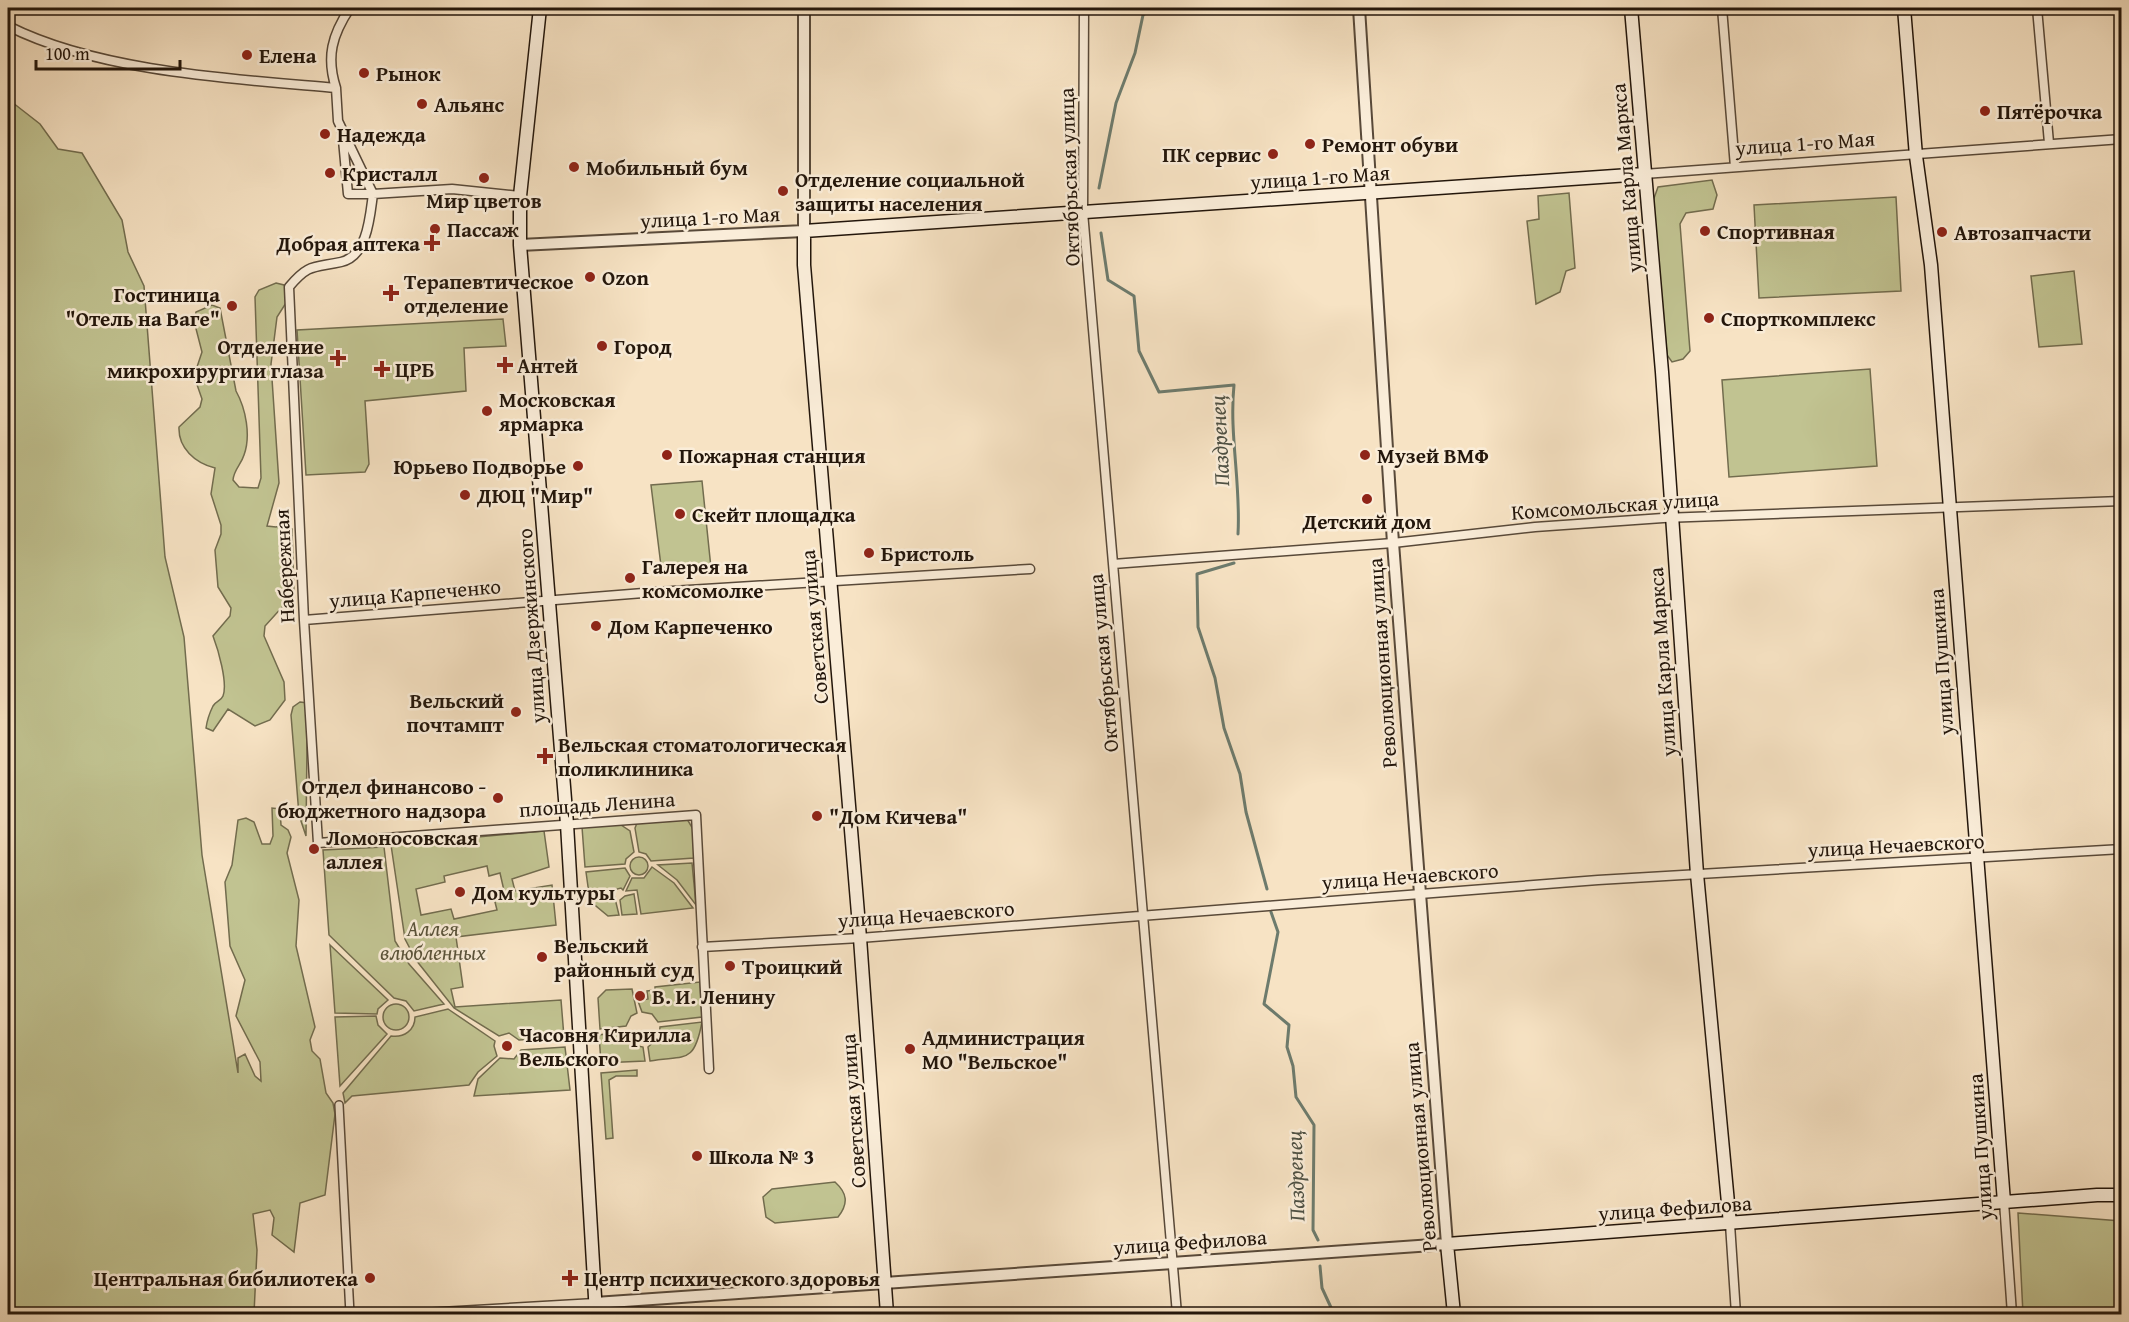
<svg xmlns="http://www.w3.org/2000/svg" width="2129" height="1322" font-family="'Gentium Book Plus',serif">
  <rect width="100%" height="100%" fill="#f7e3c4"/>
  <filter id="stains"><feTurbulence type="fractalNoise" baseFrequency=".00333" numOctaves="4"/><feColorMatrix values="0 0 0 0 .2 0 0 0 0 .09 0 0 0 0 .02 0 0 0 .5 -.17"/></filter>
  <radialGradient id="worn" r=".72"><stop offset=".6" stop-color="#630" stop-opacity="0"/><stop offset="1" stop-color="#630" stop-opacity=".3"/></radialGradient>
  <!-- green -->
  <path fill="#c1c391" stroke="#726c4e" stroke-width="1.5" fill-rule="evenodd" d="M8,99L40,124L58,149L82,153L122,220L128,252L144,286L165,557L184,637L202,855L238,1073V1058L245,1054L255,1076L261,1081L260,1062L236,1016L245,980L230,946L225,882L232,865L238,820L246,818L254,822L262,844H270L273,836L272,808L280,809L281,825L288,830L291,837L287,853L299,900L296,946L315,1027L310,1040L312,1051L320,1059L326,1093L333,1103L335,1114L325,1195L300,1203L294,1252L272,1235L274,1218L270,1210L253,1214L257,1250L254,1314H8Z
    M1712,180L1717,195L1713,209L1686,213L1680,224L1690,351L1683,359L1672,362L1667,355L1653,201L1658,187Z
    M1569,193L1575,268L1566,271L1560,292L1536,304L1527,221L1539,219L1538,196Z
    M1896,197L1901,291L1759,298L1754,205Z
    M2074,271L2082,344L2039,347L2031,276Z
    M276,283L284,285L288,294L286,303L277,317L271,364L279,483L267,526L276,527L284,525L292,529L294,594L265,626L264,636L284,682L285,700L270,720L255,726L228,709L213,731L206,728C207,721 210,712 213,706C216,701 221,701 223,696C228,683 218,649 213,636L230,616L231,608L218,587L215,550L221,534V525L211,494L215,468C195,463 178,448 179,427L200,407L202,399L194,376L202,352L194,321L196,312L212,305L220,308L236,391C246,409 251,436 244,455C241,465 234,469 233,480L239,487L258,488L261,478L255,297L259,290Z
    M503,319L506,346L464,348L466,391L365,401L369,464L365,472L306,475L297,330Z
    M1870,369L1877,466L1729,477L1722,380Z
    M702,481L711,568L662,574L651,485Z
    M300,702L308,703L314,726L307,742L306,836L299,815L291,715L293,707Z
    M687,819L693,829L694,858L651,861L646,854L639,852L635,828L637,823Z
    M618,823L630,831L634,852L626,859L625,864L585,867L582,827Z
    M544,831L549,867L512,879L515,891L552,885L556,925L456,937L463,987L451,989L455,1007L561,1000L564,1037L519,1040L509,1033L499,1036L454,1008L416,960L405,939L391,845ZM487,866L489,876L500,873L505,895L494,898L497,910L454,919L451,909L421,915L416,889L445,882L444,876Z
    M384,847L395,941L409,964L444,1004L414,1011L406,1001L394,998L329,935L323,850Z
    M630 866a9 9 0 1 1 18 0a9 9 0 1 1-18 0Z
    M692,863L696,905L677,880L658,865Z
    M652,867L674,883L693,908L641,914L637,890L626,891L632,878H644Z
    M625,868L630,876L623,890L621,888L613,890L619,915L608,916L590,901L586,872Z
    M634,894L637,914L622,915L620,900L625,896Z
    M330,945L388,1000L378,1009L377,1014L335,1013Z
    M700,982L702,1017L658,1022L652,1014L642,1012L638,1001L648,999L647,991L655,990V987Z
    M632,989L637,1013L631,1016L626,1026L600,1029L598,998L606,990Z
    M383 1017a13 13 0 1 1 26 0a13 13 0 1 1-26 0Z
    M448,1009L495,1041L494,1046L497,1056L478,1072L469,1085L352,1096L345,1103L343,1093L391,1036C404,1038 415,1030 415,1017Z
    M376,1016L378,1025L387,1034L340,1086L335,1017Z
    M702,1022C694,1065 685,1055 650,1061L648,1047L659,1037L660,1027Z
    M625,1031L634,1045L643,1047L645,1061L601,1063L599,1035Z
    M565,1047L570,1090L474,1096L478,1079L500,1058L514,1059L521,1050Z
    M637,1070V1076H616L609,1080L613,1138L606,1139L601,1073Z
    M835,1182C847,1193 849,1203 838,1217L775,1223L766,1217L763,1197L772,1189Z
    M2018,1213L2121,1221V1314H2023Z"/>
  <g fill="none" stroke-linecap="round" stroke-linejoin="round">
    <!-- stream -->
    <path stroke="#6d7b6d" stroke-width="3" d="M1099,188L1116,103L1135,53L1143,15L1154,8
      M1101,233L1108,280L1134,296L1139,351L1159,392L1234,385C1229,434 1241,484 1238,534
      M1234,563L1197,574L1198,627L1215,678L1224,728L1240,774L1246,812L1267,889
      M1271,912L1278,932L1264,1004L1289,1025L1287,1047L1293,1066L1296,1097L1314,1125L1313,1230L1318,1240
      M1320,1266L1322,1288L1334,1314"/>
    <defs>
      <path id="pedestrian" d="M339,1105L350,1314"/>
      <path id="minor" d="M1084,8L1083,212L1177,1314
        M1722,8L1735,167
        M2037,8L2049,143
        M8,26C99,72 234,79 336,88L338,121L373,194L452,189L520,196
        M336,88C326,57 332,35 350,8
        M342,129L348,194H373C370,215 368,256 341,262C314,268 309,263 289,287L304,620L318,843L696,815L709,1069
        M1644,174L2122,139
        M1113,564L1393,543L1535,527L1663,518L2122,501
        M304,620L656,592L1030,569
        M702,947L860,938L1598,880L2122,849
        M2004,1202L2012,1314
        M1730,1224L1736,1314
        M406,1314L595,1303"/>
      <path id="tertiary" d="M520,245L804,231V8
        M595,1303L1447,1244L1393,543L1359,8"/>
      <path id="secondary" d="M540,8L520,196V245L567,824L596,1314
        M1631,8L1662,372L1697,874L1730,1224
        M1904,8L1916,156L1931,265L2004,1202
        M887,1314L860,938L804,265V231L1644,174
        M1454,1314L1447,1244L2097,1195H2122"/>
    </defs>
    <!-- pedestrian casing -->
    <use href="#pedestrian" stroke="#584939" stroke-width="10"/>
    <!-- minor casing -->
    <use href="#minor" stroke="#584939" stroke-width="11"/>
    <!-- tertiary casing -->
    <use href="#tertiary" stroke="#584939" stroke-width="14"/>
    <!-- secondary casing -->
    <use href="#secondary" stroke="#23160b" stroke-width="15"/>
    <!-- pedestrian -->
    <use href="#pedestrian" stroke="#faedd9" stroke-width="7"/>
    <!-- minor -->
    <use href="#minor" stroke="#faedd9" stroke-width="8"/>
    <!-- tertiary -->
    <use href="#tertiary" stroke="#faedd9" stroke-width="10"/>
    <!-- secondary -->
    <use href="#secondary" stroke="#faedd9" stroke-width="12"/>
  </g>
  <!-- markers -->
  <g fill="#8f2418" stroke="#faedd9" stroke-width="2">
    <circle cx="247" cy="55" r="6"/>
    <circle cx="364" cy="73" r="6"/>
    <circle cx="422" cy="104" r="6"/>
    <circle cx="1985" cy="111" r="6"/>
    <circle cx="325" cy="134" r="6"/>
    <circle cx="1310" cy="144" r="6"/>
    <circle cx="1273" cy="154" r="6"/>
    <circle cx="574" cy="167" r="6"/>
    <circle cx="330" cy="173" r="6"/>
    <circle cx="484" cy="178" r="6"/>
    <circle cx="783" cy="191" r="6"/>
    <circle cx="435" cy="229" r="6"/>
    <circle cx="1705" cy="231" r="6"/>
    <circle cx="1942" cy="232" r="6"/>
    <path d="M429 234h6v6h6v6h-6v6h-6v-6h-6v-6h6z"/>
    <circle cx="590" cy="277" r="6"/>
    <path d="M388 284h6v6h6v6h-6v6h-6v-6h-6v-6h6z"/>
    <circle cx="232" cy="306" r="6"/>
    <circle cx="1709" cy="318" r="6"/>
    <circle cx="602" cy="346" r="6"/>
    <path d="M335 349h6v6h6v6h-6v6h-6v-6h-6v-6h6z"/>
    <path d="M502 356h6v6h6v6h-6v6h-6v-6h-6v-6h6z"/>
    <path d="M379 360h6v6h6v6h-6v6h-6v-6h-6v-6h6z"/>
    <circle cx="487" cy="411" r="6"/>
    <circle cx="667" cy="455" r="6"/>
    <circle cx="1365" cy="455" r="6"/>
    <circle cx="578" cy="466" r="6"/>
    <circle cx="465" cy="495" r="6"/>
    <circle cx="1367" cy="499" r="6"/>
    <circle cx="680" cy="514" r="6"/>
    <circle cx="869" cy="553" r="6"/>
    <circle cx="630" cy="578" r="6"/>
    <circle cx="596" cy="626" r="6"/>
    <circle cx="516" cy="712" r="6"/>
    <path d="M542 747h6v6h6v6h-6v6h-6v-6h-6v-6h6z"/>
    <circle cx="498" cy="798" r="6"/>
    <circle cx="817" cy="816" r="6"/>
    <circle cx="314" cy="849" r="6"/>
    <circle cx="460" cy="892" r="6"/>
    <circle cx="542" cy="957" r="6"/>
    <circle cx="730" cy="966" r="6"/>
    <circle cx="640" cy="996" r="6"/>
    <circle cx="507" cy="1046" r="6"/>
    <circle cx="910" cy="1049" r="6"/>
    <circle cx="697" cy="1156" r="6"/>
    <circle cx="370" cy="1278" r="6"/>
    <path d="M567 1269h6v6h6v6h-6v6h-6v-6h-6v-6h6z"/>
  </g>
  <g text-anchor="middle" dominant-baseline="central" stroke-width="5" stroke-linejoin="round" paint-order="stroke">
    <!-- poi labels -->
    <g font-size="21" font-weight="bold" fill="#23160b" stroke="#faedd9" text-anchor="start">
      <text x="259" y="55">Елена</text>
      <text x="376" y="73">Рынок</text>
      <text x="434" y="104">Альянс</text>
      <text x="1997" y="111">Пятёрочка</text>
      <text x="337" y="134">Надежда</text>
      <text x="1322" y="144">Ремонт обуви</text>
      <text x="1261" y="154" text-anchor="end">ПК сервис</text>
      <text x="586" y="167">Мобильный бум</text>
      <text x="342" y="173">Кристалл</text>
      <text x="795" y="179">Отделение социальной<tspan x="795" dy="24">защиты населения</tspan></text>
      <text x="484" y="200" text-anchor="middle">Мир цветов</text>
      <text x="447" y="229">Пассаж</text>
      <text x="1717" y="231">Спортивная</text>
      <text x="1954" y="232">Автозапчасти</text>
      <text x="420" y="243" text-anchor="end">Добрая аптека</text>
      <text x="602" y="277">Ozon</text>
      <text x="404" y="281">Терапевтическое<tspan x="404" dy="24">отделение</tspan></text>
      <text x="220" y="294" text-anchor="end">Гостиница<tspan x="220" dy="24">"Отель на Ваге"</tspan></text>
      <text x="1721" y="318">Спорткомплекс</text>
      <text x="324" y="346" text-anchor="end">Отделение<tspan x="324" dy="24">микрохирургии глаза</tspan></text>
      <text x="614" y="346">Город</text>
      <text x="517" y="365">Антей</text>
      <text x="395" y="369">ЦРБ</text>
      <text x="499" y="399">Московская<tspan x="499" dy="24">ярмарка</tspan></text>
      <text x="679" y="455">Пожарная станция</text>
      <text x="1377" y="455">Музей ВМФ</text>
      <text x="566" y="466" text-anchor="end">Юрьево Подворье</text>
      <text x="477" y="495">ДЮЦ "Мир"</text>
      <text x="692" y="514">Скейт площадка</text>
      <text x="1367" y="521" text-anchor="middle">Детский дом</text>
      <text x="881" y="553">Бристоль</text>
      <text x="642" y="566">Галерея на<tspan x="642" dy="24">комсомолке</tspan></text>
      <text x="608" y="626">Дом Карпеченко</text>
      <text x="504" y="700" text-anchor="end">Вельский<tspan x="504" dy="24">почтампт</tspan></text>
      <text x="558" y="744">Вельская стоматологическая<tspan x="558" dy="24">поликлиника</tspan></text>
      <text x="486" y="786" text-anchor="end">Отдел финансово -<tspan x="486" dy="24">бюджетного надзора</tspan></text>
      <text x="829" y="816">"Дом Кичева"</text>
      <text x="326" y="837">Ломоносовская<tspan x="326" dy="24">аллея</tspan></text>
      <text x="472" y="892">Дом культуры</text>
      <text x="554" y="945">Вельский<tspan x="554" dy="24">районный суд</tspan></text>
      <text x="742" y="966">Троицкий</text>
      <text x="652" y="996">В. И. Ленину</text>
      <text x="519" y="1034">Часовня Кирилла<tspan x="519" dy="24">Вельского</tspan></text>
      <text x="922" y="1037">Администрация<tspan x="922" dy="24">МО "Вельское"</tspan></text>
      <text x="709" y="1156">Школа № 3</text>
      <text x="358" y="1278" text-anchor="end">Центральная бибилиотека</text>
      <text x="584" y="1278">Центр психического здоровья</text>
    </g>
    <!-- street labels -->
    <g font-size="21" fill="#23160b" stroke="#faedd9">
      <text transform="translate(1805 143) rotate(-4)">улица 1-го Мая</text>
      <text transform="translate(1069 177) rotate(-92)">Октябрьская улица</text>
      <text transform="translate(1320 177) rotate(-4)">улица 1-го Мая</text>
      <text transform="translate(1626 178) rotate(-95)">улица Карла Маркса</text>
      <text transform="translate(710 217) rotate(-3)">улица 1-го Мая</text>
      <text transform="translate(1615 505) rotate(-4)">Комсомольская улица</text>
      <text transform="translate(284 566) rotate(-93)">Набережная</text>
      <text transform="translate(415 593) rotate(-5)">улица Карпеченко</text>
      <text transform="translate(531 626) rotate(-94)">улица Дзержинского</text>
      <text transform="translate(814 627) rotate(-95)">Советская улица</text>
      <text transform="translate(1662 662) rotate(-94)">улица Карла Маркса</text>
      <text transform="translate(1941 662) rotate(-94)">улица Пушкина</text>
      <text transform="translate(1103 663) rotate(-95)">Октябрьская улица</text>
      <text transform="translate(1382 663) rotate(-94)">Революционная улица</text>
      <text transform="translate(597 804) rotate(-4)">площадь Ленина</text>
      <text transform="translate(1896 845) rotate(-3)">улица Нечаевского</text>
      <text transform="translate(1410 876) rotate(-4)">улица Нечаевского</text>
      <text transform="translate(926 914) rotate(-4)">улица Нечаевского</text>
      <text transform="translate(853 1111) rotate(-94)">Советская улица</text>
      <text transform="translate(1420 1147) rotate(-95)">Революционная улица</text>
      <text transform="translate(1980 1147) rotate(-94)">улица Пушкина</text>
      <text transform="translate(1675 1208) rotate(-4)">улица Фефилова</text>
      <text transform="translate(1190 1242) rotate(-4)">улица Фефилова</text>
    </g>
    <!-- park labels -->
    <g font-size="21" font-style="italic" fill="#5a533a" stroke="#faedd9">
      <text x="433" y="928">Аллея<tspan x="433" dy="24">влюбленных</tspan></text>
    </g>
    <!-- water labels -->
    <g font-size="22" font-style="italic" fill="#4e5144" stroke="#faedd9">
      <text transform="translate(1219 441) rotate(-93)">Паздренец</text>
      <text transform="translate(1295 1176) rotate(-92)">Паздренец</text>
    </g>
  </g>
  <!-- margin -->
  <rect width="2129" height="1322" fill="none" stroke="#f7e3c4" stroke-width="30"/>
  <rect x="9" y="9" width="2111" height="1304" fill="none" stroke="#23160b" stroke-width="3"/>
  <rect x="15" y="15" width="2099" height="1292" fill="none" stroke="#23160b" stroke-width="1.5"/>
  <!-- scale -->
  <path d="M36 60v9h144v-9" fill="none" stroke="#23160b" stroke-width="3"/>
  <text x="45" y="60" font-size="18" fill="#23160b" stroke="#faedd9" stroke-width="4.5" paint-order="stroke">100 m</text>
  <rect width="100%" height="100%" filter="url(#stains)"/>
  <rect width="100%" height="100%" fill="url(#worn)"/>
</svg>
